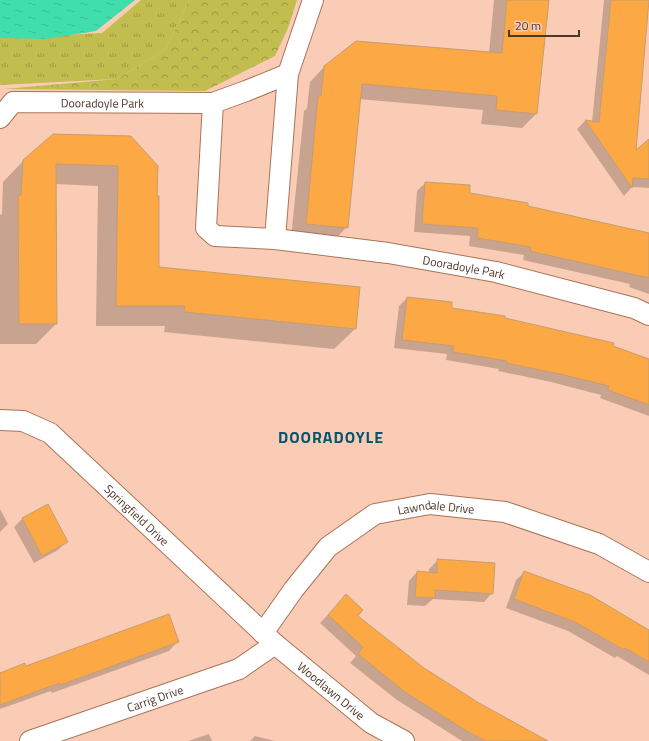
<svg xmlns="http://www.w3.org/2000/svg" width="649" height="741" font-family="'Titillium Web',sans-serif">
  <defs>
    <pattern id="grass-tufts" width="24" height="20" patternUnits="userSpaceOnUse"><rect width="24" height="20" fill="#c1bd4e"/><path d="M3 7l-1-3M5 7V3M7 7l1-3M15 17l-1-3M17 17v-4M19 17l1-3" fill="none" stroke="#9f9a41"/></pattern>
    <pattern id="forest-crowns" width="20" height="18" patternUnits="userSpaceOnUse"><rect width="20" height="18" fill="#c1bd4e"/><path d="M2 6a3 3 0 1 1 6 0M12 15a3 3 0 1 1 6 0" fill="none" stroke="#9f9a41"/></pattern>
    <pattern id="water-ripples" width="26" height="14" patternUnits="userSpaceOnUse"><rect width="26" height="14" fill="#40dead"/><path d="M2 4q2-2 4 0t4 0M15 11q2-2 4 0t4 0" fill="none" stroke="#3abf95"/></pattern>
  </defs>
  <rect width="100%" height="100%" fill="#fbccb5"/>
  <!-- grass -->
  <path fill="url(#grass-tufts)" d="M141,0H189L165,50L117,79L0,85V38L102,33Z"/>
  <!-- forest -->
  <path fill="url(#forest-crowns)" d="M189,0H297L288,28L275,56L205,91L4,89L117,79L165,50Z"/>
  <!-- water -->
  <path fill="url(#water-ripples)" d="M0,0H135L96,31L45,39L0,38Z"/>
  <!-- shadow -->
  <path fill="#0003" d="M494,0H548L536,114L522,128L481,124L483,110L359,99L347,227L332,242L291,238L304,111L307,108L310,82L325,66L489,53Z
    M604,0H648L634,152L649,140V188L632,187L624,196L577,129L585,121L592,122Z
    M130,137L156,197L158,268L359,288L355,329L334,349L164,332L165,326H96L98,186L56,184V324L36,344H0V215L2,214L3,182L23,161Z
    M425,183L649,238V294L629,287L630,284L523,260L524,255L469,246L470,236L414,232L417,191Z
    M407,298L451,309L504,319L612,346L649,360V416L600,398L601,395L551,382L498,371L499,369L446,360L447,354L394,348L399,306Z
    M47,506L67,541L58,550L34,563L14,527L22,519Z
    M0,509L8,524L0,532Z
    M438,560L492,593L484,602L433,599L425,606L407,605L409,581L417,572L429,573V569Z
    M525,572L649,631V675L617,656L615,658L568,631L506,608L516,580Z
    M338,604L357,616L423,668L479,704L546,741H462L397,700L350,663L356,656L320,623Z
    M177,642L169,651L52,693L51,691L0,709V674L26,667Z
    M209,734L212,741H188Z
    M255,736L275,741H250Z"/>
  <!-- building -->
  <path fill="#fba845" stroke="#c79d72" d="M507,0H549L537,114L496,110L497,96L362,84L348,228L306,224L318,96H321L324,66L356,41L502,53Z
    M611,0H649L636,150L649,139V179L633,178L632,188L585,120L599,122Z
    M53,134L131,136L158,166L157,196H159V267L360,287L356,329L184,312L185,306H116L118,166L56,164L57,324H19L18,195H21L23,160Z
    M425,182L470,185V193L528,203V206L649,233V278L530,251L531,247L477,238L478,228L422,224Z
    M407,297L452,302V308L505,316V318L614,343L613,346L649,359V405L608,390L609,386L560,374L506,363L507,361L453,352L454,346L402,340Z
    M48,504L68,542L42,556L22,518Z
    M437,559L495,563L493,594L435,590V598L415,597L417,571L437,573Z
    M524,571L590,595L649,630V662L625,648L624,650L577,623L514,599Z
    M346,594L363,610L358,616L424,668L479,703L548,741H485L460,727L405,692L358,654L363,647L328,615Z
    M169,614L179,642L60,685L59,683L0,705V673L25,663L26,666Z"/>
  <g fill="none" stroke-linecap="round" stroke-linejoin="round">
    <defs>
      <g id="minor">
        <path d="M213,103L206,228L215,236L275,239L288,74"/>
        <path id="s1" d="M0,118L13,102L213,103L246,91L288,74L313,0"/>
        <path id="s2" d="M275,239L388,253L496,272L634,308L649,315"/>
        <path id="s3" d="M0,420L23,421L50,433L275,644L371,723L404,741"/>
        <path id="s4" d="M263,633L294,589L328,547L375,514L430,504L505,512L599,544L649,572"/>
        <path id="s5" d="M30,741L239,669L275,644"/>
      </g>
    </defs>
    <!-- minor casing -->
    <use href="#minor" stroke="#a87459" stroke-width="22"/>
    <!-- minor -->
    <use href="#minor" stroke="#fff" stroke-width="20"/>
  </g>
  <g text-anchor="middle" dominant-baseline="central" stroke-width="3" stroke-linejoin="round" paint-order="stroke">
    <!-- street labels -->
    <g font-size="12" fill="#4d362a" stroke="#fbccb5">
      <text stroke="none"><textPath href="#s1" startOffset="110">Dooradoyle Park</textPath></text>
      <text stroke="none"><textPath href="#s2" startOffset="191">Dooradoyle Park</textPath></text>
      <text stroke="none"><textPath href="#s4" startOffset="227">Lawndale Drive</textPath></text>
      <text stroke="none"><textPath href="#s3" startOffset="172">Springfield Drive</textPath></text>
      <text stroke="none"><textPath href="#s3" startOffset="434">Woodlawn Drive</textPath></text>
      <text stroke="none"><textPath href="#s5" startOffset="132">Carrig Drive</textPath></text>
    </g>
    <!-- district labels -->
    <g font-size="16" font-weight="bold" letter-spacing="1" fill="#03556f" stroke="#fbccb5">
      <text x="331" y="437">DOORADOYLE</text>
    </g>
  </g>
  <!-- scale -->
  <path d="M509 30v6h70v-6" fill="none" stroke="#4d362a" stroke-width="2"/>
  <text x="515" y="30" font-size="12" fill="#4d362a" stroke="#fbccb5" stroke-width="3" paint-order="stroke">20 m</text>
</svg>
